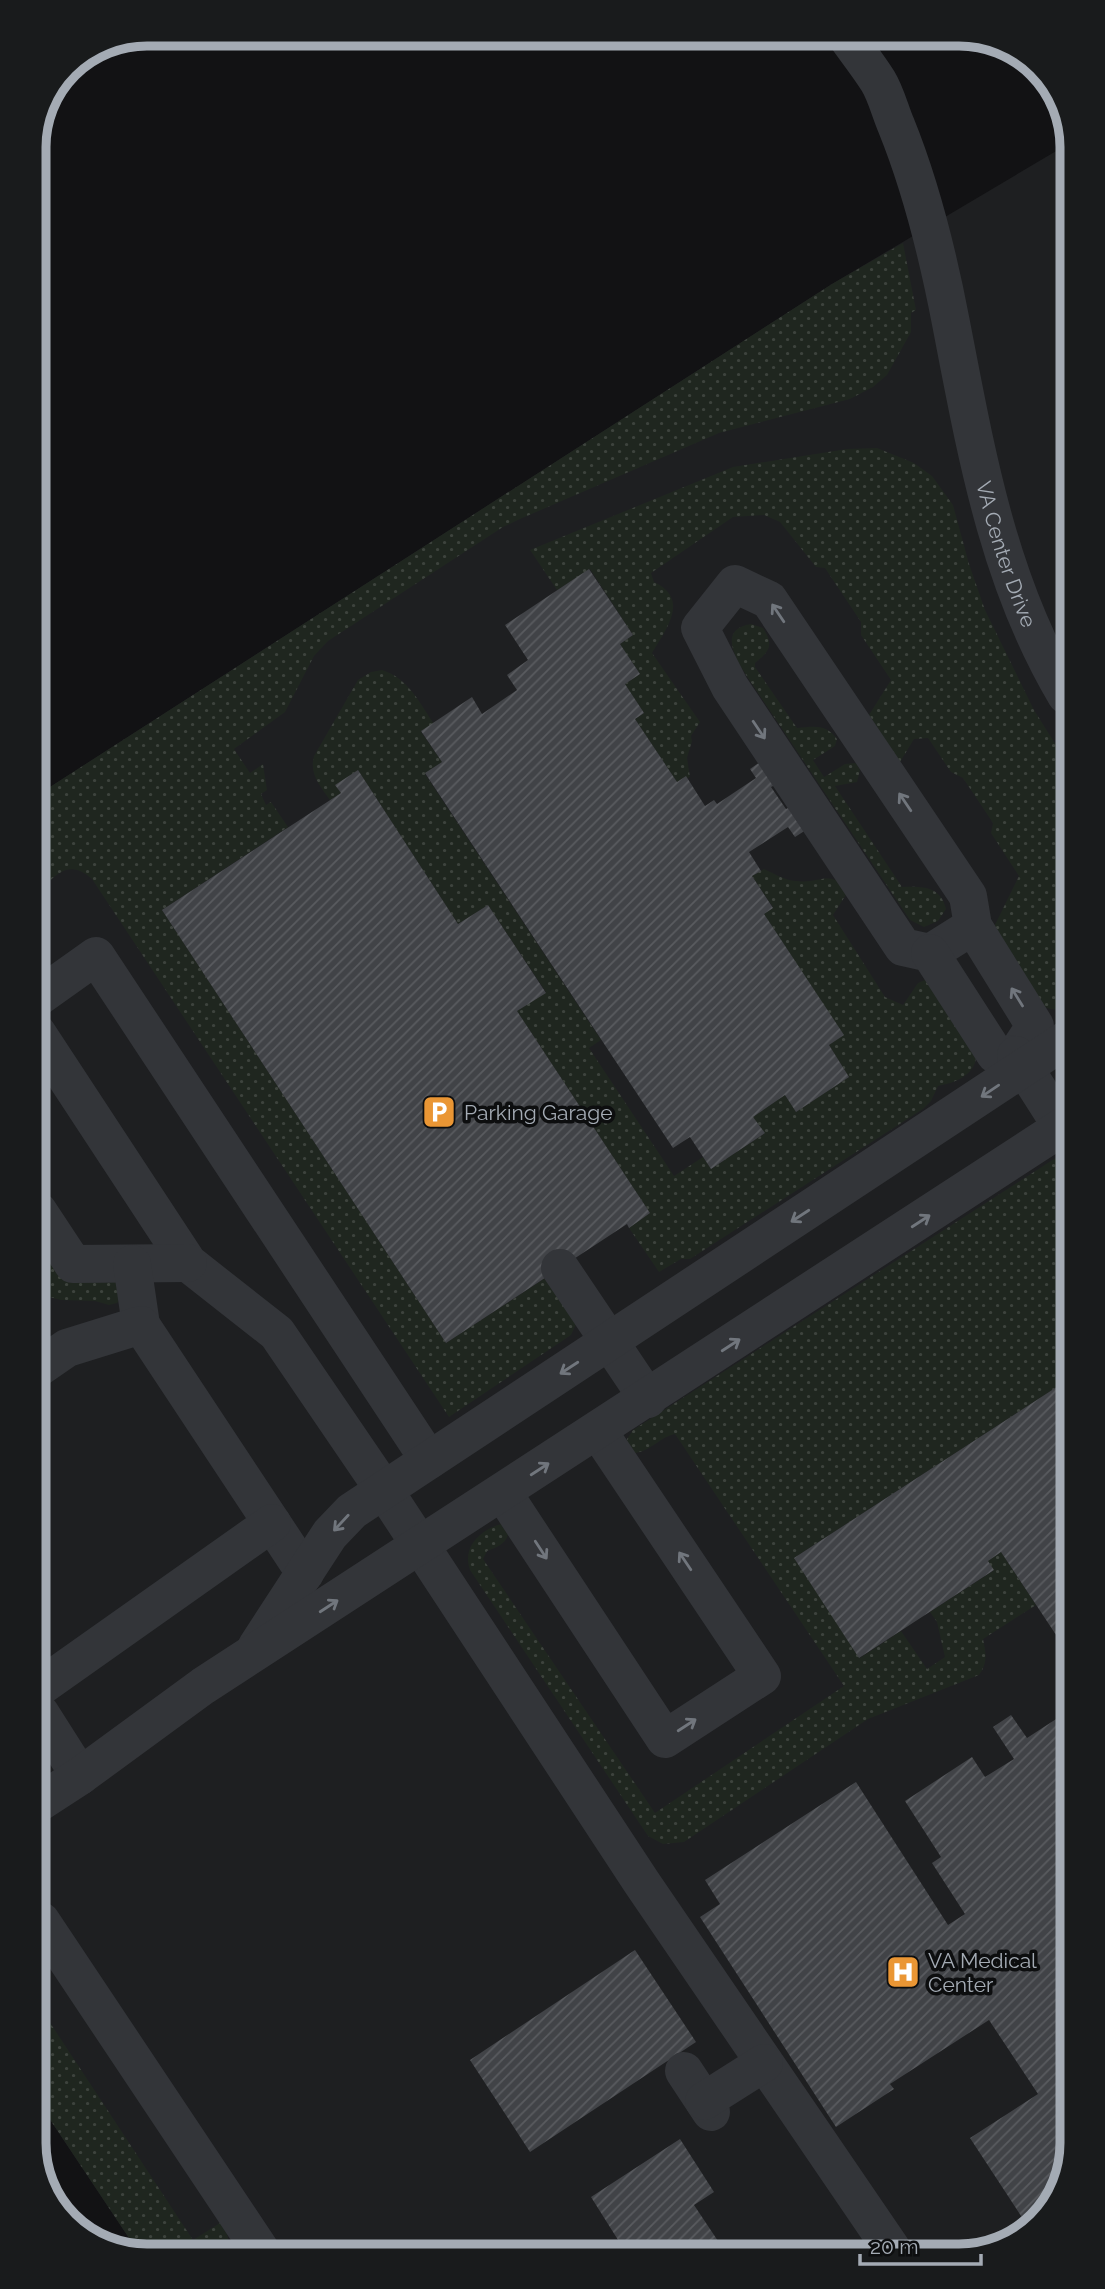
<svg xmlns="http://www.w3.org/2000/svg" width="1105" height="2289" font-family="Raleway,sans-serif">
  <defs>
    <pattern id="grass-dots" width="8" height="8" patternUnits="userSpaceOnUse" patternTransform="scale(1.75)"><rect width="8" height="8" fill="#1f261f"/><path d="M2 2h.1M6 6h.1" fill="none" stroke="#3d433d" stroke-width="1.8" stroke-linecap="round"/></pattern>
    <pattern id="building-hatch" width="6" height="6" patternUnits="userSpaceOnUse" patternTransform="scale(1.75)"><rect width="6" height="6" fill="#414347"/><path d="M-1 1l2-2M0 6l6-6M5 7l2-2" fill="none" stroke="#595b5f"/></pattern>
  </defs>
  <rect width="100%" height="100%" fill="#121214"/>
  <!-- built -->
  <path fill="#1e1f21" d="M1063,147L1072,2142L1052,2206L1001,2247L141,2256L41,2106L36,796L832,284Z"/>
  <!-- grass -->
  <path fill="url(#grass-dots)" d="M903,243L916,310L911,313V332L887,375L873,387L850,399L719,433L520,519L503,527L328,641L314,656L285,712L234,749L250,773L263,764L267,790L261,794L266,805L271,802L288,827L162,910L446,1343L553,1273L577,1322L571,1335L449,1417L92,879C68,857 54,876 37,895L36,796L832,284Z
    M877,448L914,463L932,476L953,505L969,564L985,610L1034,710L1066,761L1067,1009L1065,1010L1050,1009L1041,1005L991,933L1019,876L991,833L993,823L963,778L951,772L928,738L914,739L900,762L869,715L891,680L861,635V622L825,568L816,567L780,522L764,515L733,517L651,573L654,582C690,599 667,628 652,653L700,722L691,736L692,741L687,758L690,777L677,782L635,719L644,713L625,684L640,674L620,644L633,635L590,569L557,590L530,550L733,467L847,449Z
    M751,624L763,628C774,645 770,651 755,663V667L797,728C814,726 827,724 837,739L835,746L813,760L824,777L845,764L856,763L860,770L857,782L835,786L902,887C922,886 941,886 946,909L938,921L924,927L910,920L746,675C735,657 718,629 751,624Z
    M382,670C408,678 419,702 434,724L421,732L442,762L425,774L601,1040L589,1048L674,1176L703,1157L711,1169L764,1134L753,1117L785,1095L796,1112L849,1077L829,1045L843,1035L764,914L773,907L752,876L764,869C775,874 784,880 796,881C820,884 829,869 849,890L833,915L885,997L903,1005L918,983L925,980L976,1054C977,1075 955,1083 938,1086L931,1101L923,1109L690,1259H681L659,1272L629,1228L650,1213L517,1011L546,992L488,905L458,924L358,770L336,785L341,793L330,800C320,786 309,774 314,756L358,680L371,672Z
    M1068,1150L1069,1379L794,1558L860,1658L901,1631L927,1669L945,1657L937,1622L930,1612L993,1571L988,1561L1001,1552L1036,1605L983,1639C986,1653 988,1663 979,1675L868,1719L684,1842L663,1844L648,1836L470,1570C462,1547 480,1530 501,1524L508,1535C505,1544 496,1548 487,1551L483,1559L655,1813L844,1686L675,1434C660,1437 650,1452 634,1453L628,1447L627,1439L633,1430Z
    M38,1239L114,1279L123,1296L117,1303L109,1305L95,1301L61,1300L42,1295L38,1298Z
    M41,2009L193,2240L220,2223L227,2234L232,2255L141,2256L41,2106Z"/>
  <!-- building -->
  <path fill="url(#building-hatch)" d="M589,569L633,635L620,644L640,674L625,684L644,713L635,719L677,782L686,776L705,806L714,800L717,804L756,778L750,769L760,762L775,785L771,787L786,809L790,807L806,830L795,837L788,827L749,852L761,871L752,876L773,908L764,914L844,1035L829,1045L849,1077L796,1112L785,1095L753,1117L765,1133L711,1169L690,1137L673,1148L425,773L442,762L421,731L472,697L482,714L517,690L507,675L528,660L505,625Z
    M358,770L458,924L488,905L546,993L517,1011L650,1213L629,1228L627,1224L446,1343L162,910L341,793L335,785Z
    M1069,1379L1070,1656L1001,1552L988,1561L994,1570L859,1658L794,1558Z
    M1070,1710L1072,2143L1055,2198L1023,2219L970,2138L1038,2094L989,2020L890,2084L894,2089L836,2127L700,1917L720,1904L705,1880L856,1782L948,1925L965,1914L932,1863L941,1857L905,1801L972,1757L985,1777L1014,1759L993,1727L1011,1715L1027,1738Z
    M635,1950L696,2042L530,2152L470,2060Z
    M680,2139L714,2192L694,2205L724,2250L625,2251L591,2197Z"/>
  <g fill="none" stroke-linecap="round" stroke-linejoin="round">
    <!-- minor -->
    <g stroke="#333539" stroke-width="38">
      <path id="s1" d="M844,33C855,49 868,65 878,81C886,94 890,111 896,125C922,189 938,255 951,323C976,452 998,581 1066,695"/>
      <path d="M973,926L930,953L903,947L730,687L700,628L735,584L769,600L968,896L973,926L1035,1026L1016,1055"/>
      <path d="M930,953L995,1054L1016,1055"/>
      <path d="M37,998L96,956L429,1460"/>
      <path d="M37,1033L188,1263L277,1333L384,1490L642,1883L891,2248"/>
      <path d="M1016,1055L1062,1127"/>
      <path d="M38,1211L73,1264L188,1263"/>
      <path d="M132,1264L141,1325"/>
      <path d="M560,1268L648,1399"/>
      <path d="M38,1368L67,1348L141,1325L305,1573"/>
      <path d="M503,1493L665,1739L762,1676L598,1431"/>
      <path d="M257,1646L330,1534L352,1511L1067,1039"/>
      <path d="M40,1687L272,1523"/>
      <path d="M40,1713L80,1776"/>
      <path d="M40,1802L80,1776L203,1686L1067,1124"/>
      <path d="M41,1921L263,2254"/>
      <path d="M684,2071L711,2112"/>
      <path d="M704,2101L764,2063"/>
    </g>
  </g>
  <!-- one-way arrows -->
  <defs><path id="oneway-shaft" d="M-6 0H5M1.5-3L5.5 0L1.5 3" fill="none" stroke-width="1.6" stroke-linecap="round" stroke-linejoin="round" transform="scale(1.75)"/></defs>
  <g stroke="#71767d">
    <use href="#oneway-shaft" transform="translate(778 613) rotate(-124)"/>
    <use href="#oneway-shaft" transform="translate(759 730) rotate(56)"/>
    <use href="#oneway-shaft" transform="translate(905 802) rotate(-124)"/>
    <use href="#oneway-shaft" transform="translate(1017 997) rotate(-122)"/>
    <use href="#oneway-shaft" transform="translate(990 1091) rotate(146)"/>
    <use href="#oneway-shaft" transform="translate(800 1216) rotate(147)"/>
    <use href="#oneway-shaft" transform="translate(921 1221) rotate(-33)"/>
    <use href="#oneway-shaft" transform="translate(731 1345) rotate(-33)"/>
    <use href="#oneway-shaft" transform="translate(569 1368) rotate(147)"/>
    <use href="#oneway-shaft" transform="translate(540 1469) rotate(-33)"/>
    <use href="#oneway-shaft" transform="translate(341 1523) rotate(133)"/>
    <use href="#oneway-shaft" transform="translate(541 1550) rotate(57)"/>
    <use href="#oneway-shaft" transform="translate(685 1561) rotate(-124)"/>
    <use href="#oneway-shaft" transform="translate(329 1606) rotate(-33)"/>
    <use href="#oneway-shaft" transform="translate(687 1725) rotate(-33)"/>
  </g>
  <!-- icons -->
  <defs>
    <symbol id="parking-square" viewBox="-11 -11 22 22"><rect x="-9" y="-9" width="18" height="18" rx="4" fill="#ea9634" stroke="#0d0e0f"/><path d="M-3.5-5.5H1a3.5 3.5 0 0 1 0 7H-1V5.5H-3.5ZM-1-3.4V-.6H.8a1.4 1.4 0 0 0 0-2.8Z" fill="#fff"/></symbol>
    <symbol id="hospital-square" viewBox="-11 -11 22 22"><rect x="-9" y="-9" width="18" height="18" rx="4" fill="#ea9634" stroke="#0d0e0f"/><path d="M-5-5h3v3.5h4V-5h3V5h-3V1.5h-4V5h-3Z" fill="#fff"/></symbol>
  </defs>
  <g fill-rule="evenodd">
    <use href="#parking-square" x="420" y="1093" width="38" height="38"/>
    <use href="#hospital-square" x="884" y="1953" width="38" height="38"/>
  </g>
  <g text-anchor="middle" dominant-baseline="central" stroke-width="7" stroke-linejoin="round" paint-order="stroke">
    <!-- street labels -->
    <g font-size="21" fill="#a4abb4" stroke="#0d0e0f">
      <text stroke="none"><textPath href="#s1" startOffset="550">VA Center Drive</textPath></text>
    </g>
    <!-- poi labels -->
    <g font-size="21" fill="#a4abb4" stroke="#0d0e0f" text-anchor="start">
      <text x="464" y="1112">Parking Garage</text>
      <text x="928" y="1960">VA Medical<tspan x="928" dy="24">Center</tspan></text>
    </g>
  </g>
  <!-- crop -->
  <path d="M0 0H1105V2289H0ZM147 46H959A101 101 0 0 1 1060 147V2143A101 101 0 0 1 959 2244H147A101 101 0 0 1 46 2143V147A101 101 0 0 1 147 46Z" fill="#191b1c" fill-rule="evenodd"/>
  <path fill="none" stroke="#a4abb4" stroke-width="9" d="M147 46H959A101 101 0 0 1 1060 147V2143A101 101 0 0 1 959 2244H147A101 101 0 0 1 46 2143V147A101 101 0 0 1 147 46Z"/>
  <!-- scale -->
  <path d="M860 2254v10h121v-10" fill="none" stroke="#a4abb4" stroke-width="3.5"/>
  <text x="870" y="2254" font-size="21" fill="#a4abb4" stroke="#0d0e0f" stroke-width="5" paint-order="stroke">20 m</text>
</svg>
